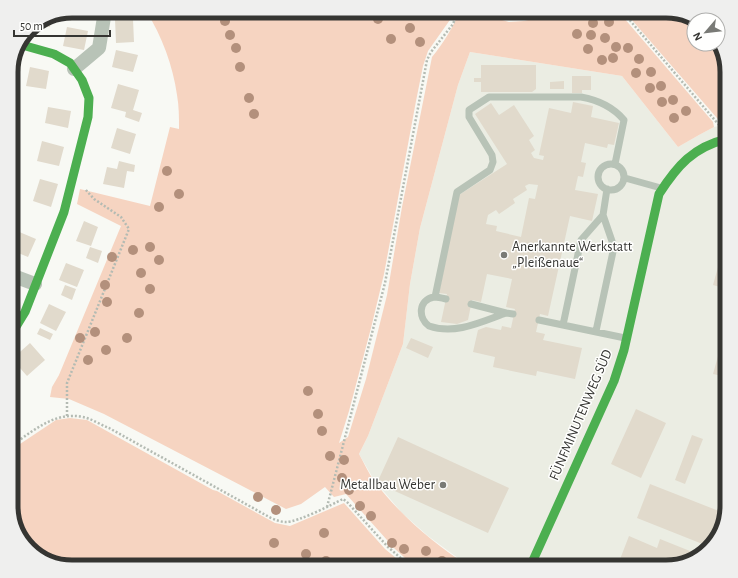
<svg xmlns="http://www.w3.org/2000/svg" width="738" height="578" font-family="'Alegreya Sans',sans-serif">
  <rect width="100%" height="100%" fill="#f8f9f4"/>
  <!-- built -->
  <path fill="#ebede3" d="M470,52L622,76L678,147L699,135L714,127L727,124V506L712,546L693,561L666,567H470L428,536L402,513L374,480L359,454L368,436L403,344L410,284L420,228L458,85Z"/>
  <!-- green -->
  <path fill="#f6d4c1" d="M146,11H454L452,17L428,51L423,66L416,101L384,274L371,328L349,411L339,443L348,437L366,379L387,295L402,207L432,57C443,44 453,27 460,11H478L485,15L509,22L524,21L546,16L556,11H618L713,122L714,127L699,135L678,147L622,76L470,52L458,85L420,228L410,284L403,344L368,436L359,454C364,463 368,472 374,481C400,515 434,544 470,567H415L395,549L346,494L334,497L325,487L301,504L286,509L104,414L69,399L50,397L52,387L59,375L121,226L77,204L80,189L150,206L170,127L179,129C179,117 179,106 177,95C173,66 162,36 146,11Z
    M626,11H666L694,22V44H718V42L721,45L727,72V124L723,125L710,110L625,12Z
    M70,418L87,420L213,490L217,491L275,523L290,526L344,503L385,549L407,567H72L32,552L11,510V450L56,420Z"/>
  <!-- building -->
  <path fill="#e1dacc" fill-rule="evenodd" d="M51,19L50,27L35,25L39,24Z
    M115,19H133L134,42L116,43Z
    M67,27L88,31L84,50L63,46Z
    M116,50L138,55L133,72L112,67Z
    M481,65H536V89L532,92H481V82H474V78H481Z
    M30,67L49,71L46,89L26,86Z
    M572,76H591V90H582V93H572Z
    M564,81V89H550V82Z
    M118,84L139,90L133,110L142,113L139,122L125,117L126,112L111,108Z
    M573,102L593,106L591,117L619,123L614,145L608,144L607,148L585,143L581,162L586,163L583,177L578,176L575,190L598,194L592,221L570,216L548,316L540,314L536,332L545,334L543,340L582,348L575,379L537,371L536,376L493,367L495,357L473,352L478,330L486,327L501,330L502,326L511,328L515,309L506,307L512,279L487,274L481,302L472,300L468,320L457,324L441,322L447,294L439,293L459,195L507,164L475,114L491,103L499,115L514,105L534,136L529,140L535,150L531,153L534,158L543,160L544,156L539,155L549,108L571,113ZM529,184L538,185L535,199L529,198L521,237L496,231L497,226L486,224L488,215L496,210L499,214L515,203L513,199L527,190L525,186Z
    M48,107L71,111L68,128L45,123Z
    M117,128L136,134L130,154L111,148Z
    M42,141L64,147L59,166L37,161Z
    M119,161L135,165L134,172L127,171L124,188L103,184L107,167L117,169Z
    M40,179L58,184L51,207L33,201Z
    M84,221L98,227L91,246L76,241Z
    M17,231L36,239L28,257L11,250V244Z
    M90,247L102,251L98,263L86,258Z
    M720,260L727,262V289L713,285Z
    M66,263L84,270L77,287L59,280Z
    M65,285L76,289L72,300L61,295Z
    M49,304L66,312L56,331L40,323Z
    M727,324V377L713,374Z
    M40,328L53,334L50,340L37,334Z
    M411,338L433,347L428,358L406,348Z
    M30,343L45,360L27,376L12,359Z
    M636,409L666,423L641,478L611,464Z
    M692,435L703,439L685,484L675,480Z
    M398,437L509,488L488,533L377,483Z
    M650,484L724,513L712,546L710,547L637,518Z
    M629,536L657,548L660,539L700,555L693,561L666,567H617Z"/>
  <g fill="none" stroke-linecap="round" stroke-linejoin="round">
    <!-- path -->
    <path stroke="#b4bbb3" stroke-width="2.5" stroke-dasharray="2 2" stroke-linecap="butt" d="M484,11C502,18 520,17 538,11
      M622,11L719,125
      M67,416V383L129,229L121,217L94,199L85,189
      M11,446C33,431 55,411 83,417C92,419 101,425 109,428L271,518C276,520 281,522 286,522C298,522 331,505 343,499L347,502L388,547L411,567
      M327,507L385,283L427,60L431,52L453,24L458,11"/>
    <!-- lane -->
    <path stroke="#b8c3b7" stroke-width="7" d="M598 177a13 13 0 1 1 26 0a13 13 0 1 1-26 0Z
      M625,178L661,188
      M435,297L457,192L490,170L493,162L492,155L469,117V110L489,97H581C598,100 613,107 624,120L615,164
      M446,299C442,298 437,297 434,297C418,300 418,318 429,326C455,335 481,322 506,313L513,314
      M471,304L506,313
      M539,320L625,338
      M563,325L581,240L603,215
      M596,331L614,247L603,215L607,189"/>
    <!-- street -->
    <path stroke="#b8c3b7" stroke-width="14" d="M74,69L99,48L105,11
      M11,275L35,284"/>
    <!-- fast -->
    <path stroke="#4caf50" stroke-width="9" d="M11,335L25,312L64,212L88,117L89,98L82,80L70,63L54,54L22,45
      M530,567L614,381L624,350L659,194C677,166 693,147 727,139"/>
  </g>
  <!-- trees -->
  <g fill="#b3907c">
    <circle cx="378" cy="19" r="5"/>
    <circle cx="225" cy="21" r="5"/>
    <circle cx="609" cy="22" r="5"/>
    <circle cx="593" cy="23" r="5"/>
    <circle cx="410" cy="28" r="5"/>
    <circle cx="577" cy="34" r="5"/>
    <circle cx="230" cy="35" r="5"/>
    <circle cx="591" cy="35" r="5"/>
    <circle cx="605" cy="38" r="5"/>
    <circle cx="391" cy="39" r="5"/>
    <circle cx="420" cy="42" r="5"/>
    <circle cx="616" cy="47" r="5"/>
    <circle cx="236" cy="48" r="5"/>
    <circle cx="628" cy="48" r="5"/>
    <circle cx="588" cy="49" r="5"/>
    <circle cx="613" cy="58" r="5"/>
    <circle cx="639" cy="59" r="5"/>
    <circle cx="602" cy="60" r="5"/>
    <circle cx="240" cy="67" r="5"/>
    <circle cx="651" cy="72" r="5"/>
    <circle cx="636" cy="73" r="5"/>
    <circle cx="661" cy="86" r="5"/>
    <circle cx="650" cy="88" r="5"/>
    <circle cx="249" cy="98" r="5"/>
    <circle cx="673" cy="100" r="5"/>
    <circle cx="662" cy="102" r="5"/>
    <circle cx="686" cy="111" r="5"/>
    <circle cx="254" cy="114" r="5"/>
    <circle cx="674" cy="118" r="5"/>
    <circle cx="167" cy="171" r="5"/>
    <circle cx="179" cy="194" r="5"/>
    <circle cx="159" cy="207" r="5"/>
    <circle cx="150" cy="247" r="5"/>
    <circle cx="133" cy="250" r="5"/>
    <circle cx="112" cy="257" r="5"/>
    <circle cx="159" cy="260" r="5"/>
    <circle cx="141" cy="273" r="5"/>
    <circle cx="105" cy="285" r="5"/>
    <circle cx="150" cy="289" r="5"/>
    <circle cx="107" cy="302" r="5"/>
    <circle cx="139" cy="313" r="5"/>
    <circle cx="95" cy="332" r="5"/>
    <circle cx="80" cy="338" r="5"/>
    <circle cx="127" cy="338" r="5"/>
    <circle cx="106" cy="350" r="5"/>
    <circle cx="88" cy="360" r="5"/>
    <circle cx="308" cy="391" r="5"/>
    <circle cx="318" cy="414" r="5"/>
    <circle cx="322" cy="431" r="5"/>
    <circle cx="330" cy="456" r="5"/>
    <circle cx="344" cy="460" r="5"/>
    <circle cx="342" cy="478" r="5"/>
    <circle cx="349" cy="490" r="5"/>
    <circle cx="258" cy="497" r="5"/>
    <circle cx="360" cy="506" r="5"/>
    <circle cx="276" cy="510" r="5"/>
    <circle cx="371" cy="516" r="5"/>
    <circle cx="324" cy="533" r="5"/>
    <circle cx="274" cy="543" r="5"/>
    <circle cx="392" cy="543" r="5"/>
    <circle cx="404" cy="549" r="5"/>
    <circle cx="426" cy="551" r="5"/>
    <circle cx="306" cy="554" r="5"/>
    <circle cx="326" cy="561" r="5"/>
    <circle cx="442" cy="561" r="5"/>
  </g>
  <!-- markers -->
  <g fill="#797a76" stroke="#fffffe" stroke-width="1.5">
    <circle cx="504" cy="255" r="4"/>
    <circle cx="443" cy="485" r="4"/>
  </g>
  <g text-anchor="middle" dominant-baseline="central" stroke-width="3" stroke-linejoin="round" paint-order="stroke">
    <!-- poi labels -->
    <g font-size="14" fill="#353532" stroke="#fffffe" text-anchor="start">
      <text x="512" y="247">Anerkannte Werkstatt<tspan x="512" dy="16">„Pleißenaue“</tspan></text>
      <text x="435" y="485" text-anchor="end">Metallbau Weber</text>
    </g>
    <!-- street labels -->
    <g font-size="14" fill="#353532" stroke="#fffffe">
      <text transform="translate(581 415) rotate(-67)">FÜNFMINUTENWEG SÜD</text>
    </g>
  </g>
  <!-- crop -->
  <path d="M0 0H738V578H0ZM72 18H666A54 54 0 0 1 720 72V506A54 54 0 0 1 666 560H72A54 54 0 0 1 18 506V72A54 54 0 0 1 72 18Z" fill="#efefee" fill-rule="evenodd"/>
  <path fill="none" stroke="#353532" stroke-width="5" d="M72 18H666A54 54 0 0 1 720 72V506A54 54 0 0 1 666 560H72A54 54 0 0 1 18 506V72A54 54 0 0 1 72 18Z"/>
  <!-- north arrow -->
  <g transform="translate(706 32) rotate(242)"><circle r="19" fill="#fffffe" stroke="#aeaeac"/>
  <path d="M0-3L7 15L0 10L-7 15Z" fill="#797a76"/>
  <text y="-6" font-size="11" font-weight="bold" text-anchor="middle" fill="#353532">N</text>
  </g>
  <!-- scale -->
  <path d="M14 30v6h96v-6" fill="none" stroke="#353532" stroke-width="2"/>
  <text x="20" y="30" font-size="12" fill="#353532" stroke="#fffffe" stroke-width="3" paint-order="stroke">50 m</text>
</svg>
